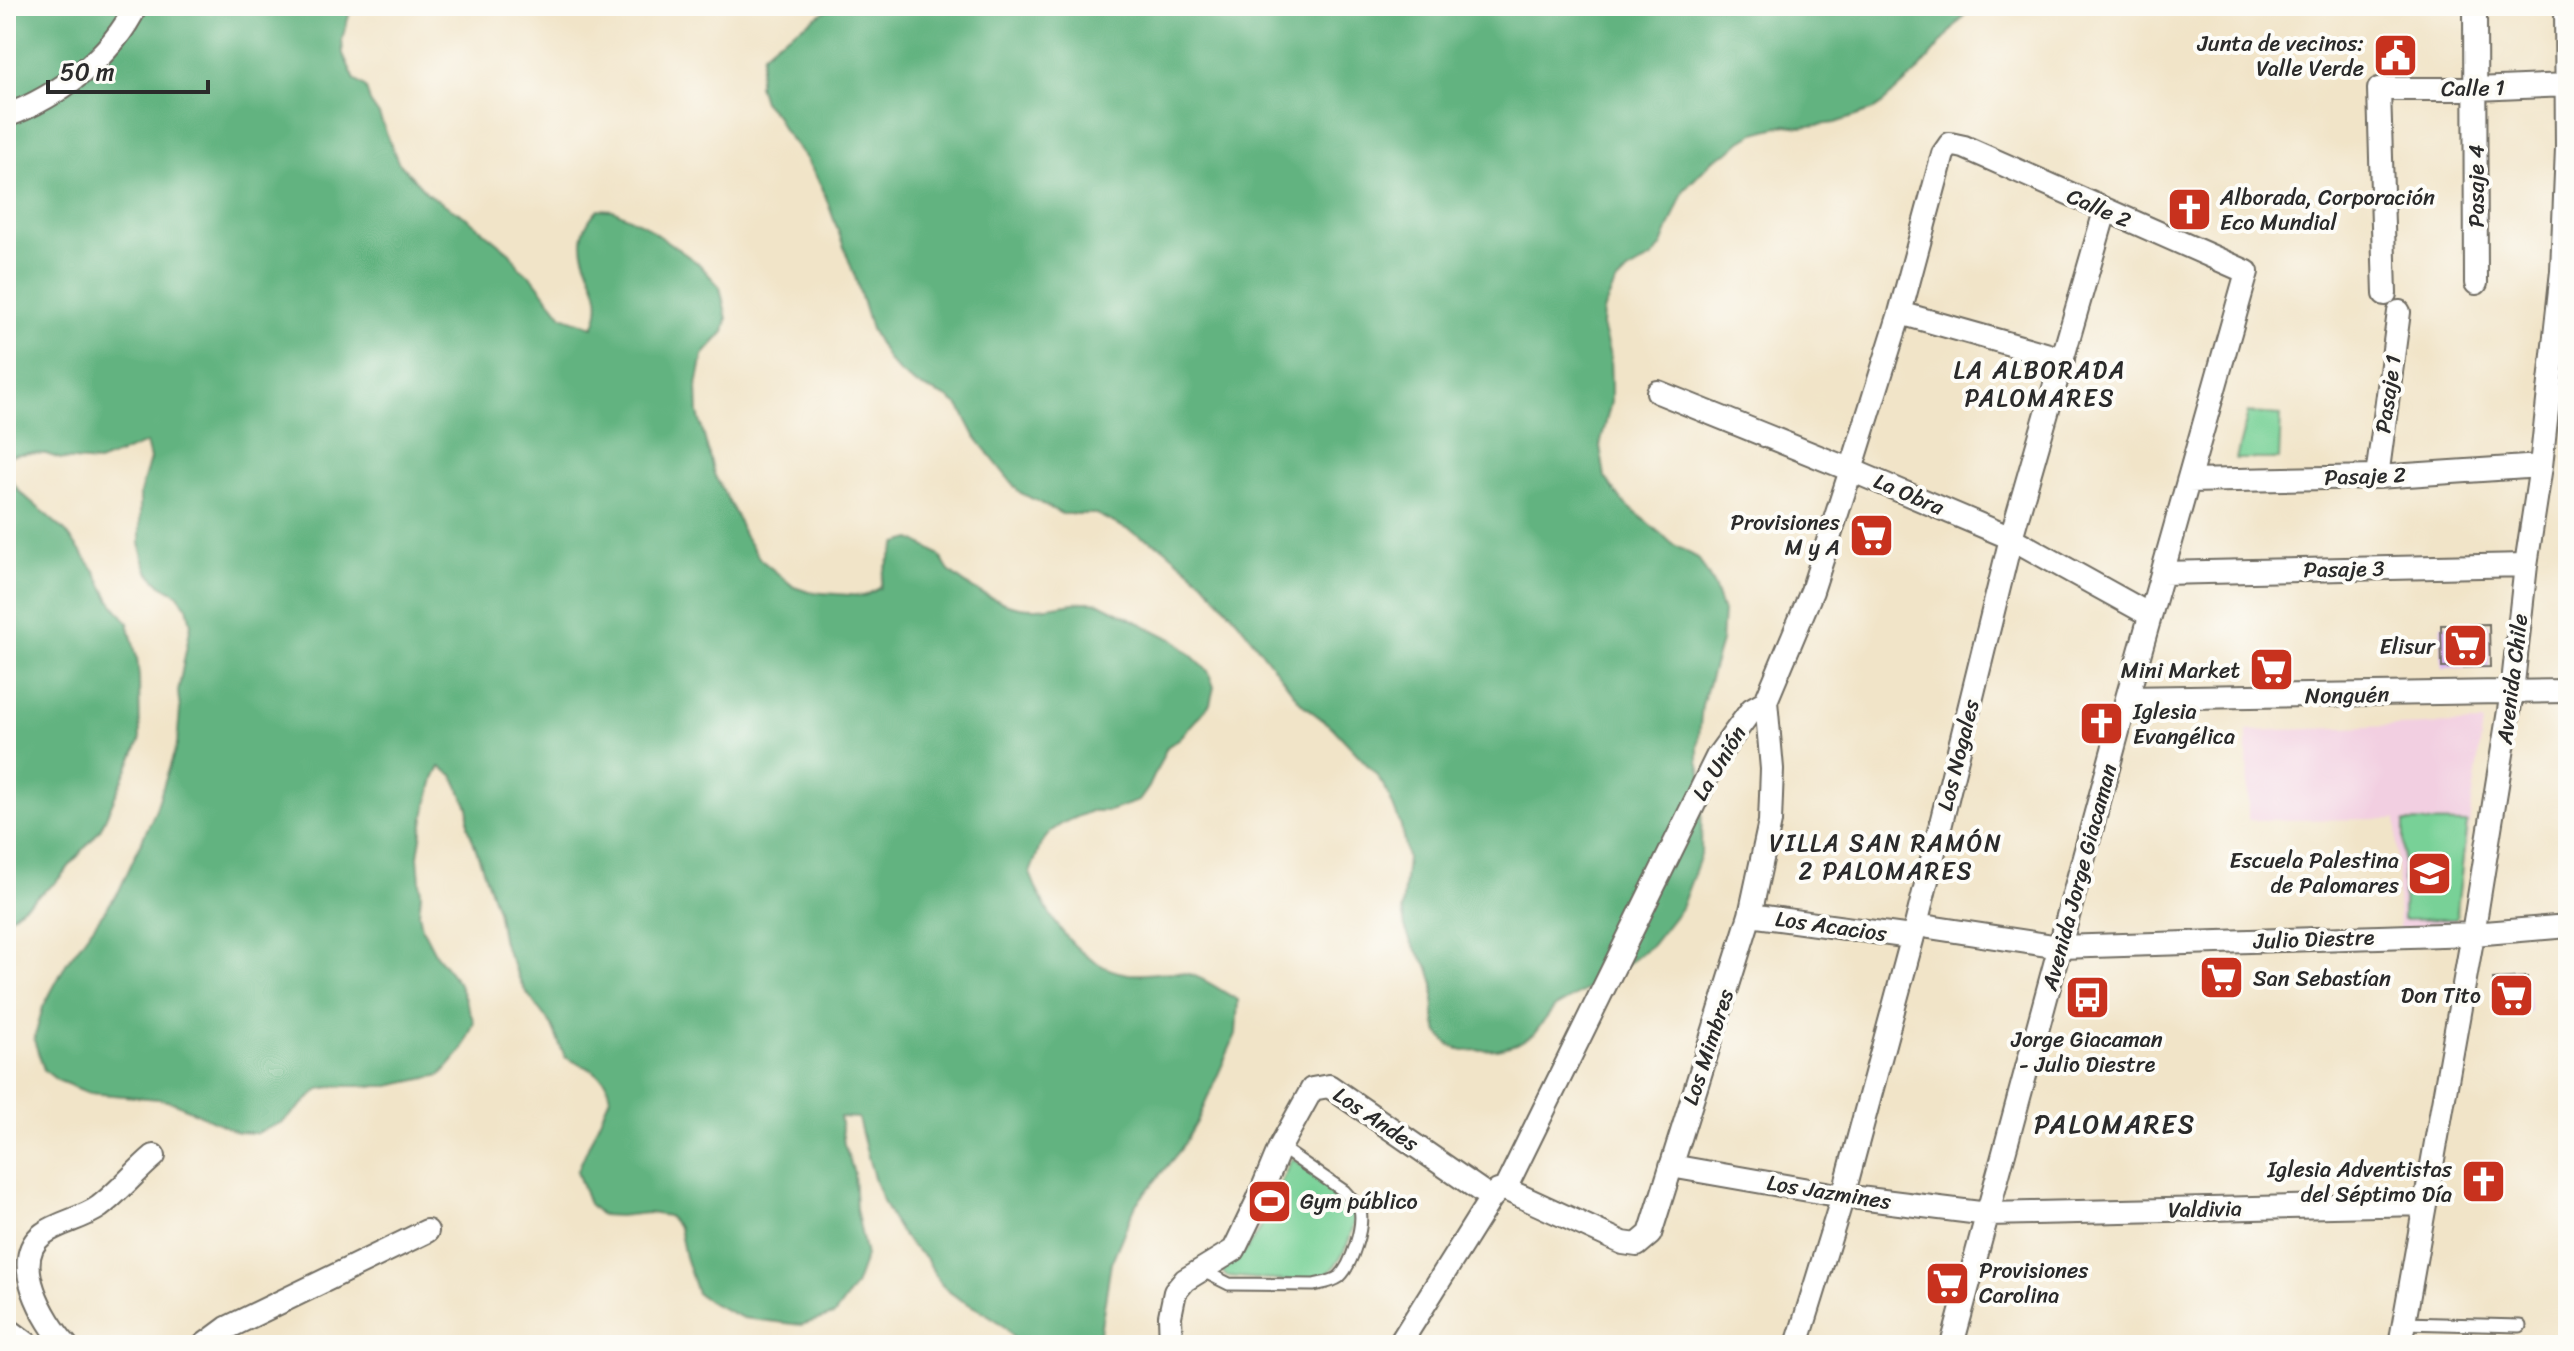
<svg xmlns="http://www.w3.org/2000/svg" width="2574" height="1351" font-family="Sriracha,sans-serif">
  <rect width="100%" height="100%" fill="#fdfcf7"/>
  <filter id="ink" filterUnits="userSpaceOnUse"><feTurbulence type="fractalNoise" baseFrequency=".0125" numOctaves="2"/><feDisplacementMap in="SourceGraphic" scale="16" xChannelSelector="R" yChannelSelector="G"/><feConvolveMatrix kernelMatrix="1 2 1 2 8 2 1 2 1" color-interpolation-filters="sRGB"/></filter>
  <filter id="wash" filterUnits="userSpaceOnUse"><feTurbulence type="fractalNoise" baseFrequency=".006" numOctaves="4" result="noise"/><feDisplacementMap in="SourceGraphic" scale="32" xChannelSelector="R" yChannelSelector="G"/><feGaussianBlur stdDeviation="1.8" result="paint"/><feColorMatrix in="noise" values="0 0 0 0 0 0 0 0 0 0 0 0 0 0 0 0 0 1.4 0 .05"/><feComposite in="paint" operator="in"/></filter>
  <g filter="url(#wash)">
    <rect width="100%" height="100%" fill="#f1e4c8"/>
    <!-- built -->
    <path fill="#f2cfe1" d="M2483,723L2455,926L2399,930L2396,819L2248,820L2247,731Z"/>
    <!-- green -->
    <path fill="#78d197" stroke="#527e61" stroke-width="2" d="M2248,413L2281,415L2279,459H2236Z
      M2404,822L2467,823L2456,919L2403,920Z
      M1292,1158L1357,1207C1354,1229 1343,1269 1320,1277C1296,1285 1252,1278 1226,1276L1221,1269L1247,1249L1259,1231Z"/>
    <!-- forest -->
    <path fill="#62b380" stroke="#466f56" stroke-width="2" d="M6,6H352L342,39L343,54L355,80L366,88L370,102L379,115L398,162L428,194L467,218L510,253L520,268L532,277L562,316L593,327C617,279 554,256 598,209L613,210L644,225L699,264L720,287L727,319L724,332L703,355L697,386L698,413L714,474L737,517L744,535L760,559L794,587L809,592L864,596L880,588L884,571L897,543L912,539C920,544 932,549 939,555C943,560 945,566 949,571C967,587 996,603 1020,607C1048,612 1073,598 1100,603L1176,641L1208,671L1214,687L1210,704L1180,738L1167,747L1149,787L1139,801L1109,811H1091L1063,823L1050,832L1041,844L1030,873C1045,915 1079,967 1128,974C1147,976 1165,970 1183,973C1201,975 1222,992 1238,1000L1236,1034L1197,1122L1181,1149L1136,1204L1111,1263L1098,1345H1017C1002,1311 964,1309 942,1285C935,1277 932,1266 926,1259C921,1252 913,1249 908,1242C878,1207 869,1161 858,1118L840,1117L844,1144L854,1173L856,1209L866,1256L855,1286L834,1315L801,1325L743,1318L713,1304L697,1293L685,1257L679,1228L668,1216L648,1213L619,1216L601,1215L589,1204L577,1172L610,1097L606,1081L592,1070L565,1057L552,1026L524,989L503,943L497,910L468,826V807L453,775L440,767L434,779L425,812L418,856L421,894L419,913L422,928L436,955L458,982L474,1022L462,1051L441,1075L389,1086H335L320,1089L283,1122L256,1133L237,1132L175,1103L159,1099L89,1093L57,1080L44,1070L34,1040L43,1007L66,964L119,891L155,812L177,744L180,710L178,692L191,624L187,607L177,594L161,585L149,573L143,558L140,543V493L150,459L146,443L98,462L61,459L46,454L29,453L11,455L6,461Z
      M834,6H1972L1918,71L1883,103L1871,111L1835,123L1801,127L1786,125L1755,133L1741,141L1729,152L1714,159L1684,190L1662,245L1653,257L1627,272L1615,284L1603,311L1602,326L1610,356L1611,387V402L1600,446L1605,477L1622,501L1674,545L1698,558L1714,586L1723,612L1721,642L1702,705L1698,746V761L1702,777L1701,855L1681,908L1652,945L1614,974L1554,1008L1534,1034L1517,1044L1498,1049L1463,1051L1448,1044L1438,1033L1434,1016V984L1429,968L1411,942L1405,927L1402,910L1407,858L1401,826L1387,791L1376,774L1332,727L1302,704L1238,621L1203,581L1163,547L1096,514H1062L1019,492L976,438L960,407L948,398L916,384L899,372L888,360L871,329L856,280L822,187L805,157L783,130L776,115L763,101L758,85L763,54L777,42Z
      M6,472L19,491L66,532L95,571L110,600L128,623L137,658L139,677L140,741L100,830L56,882L6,920Z"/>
    <g id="blocks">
      <!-- building -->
      <path fill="#d6b2f1" d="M2489,624L2490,667L2442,668L2441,625Z
        M2527,977L2530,1011L2497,1014L2493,979Z"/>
    </g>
  </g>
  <g filter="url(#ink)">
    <use href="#blocks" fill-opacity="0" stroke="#706c62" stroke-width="2"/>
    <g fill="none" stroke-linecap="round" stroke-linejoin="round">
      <defs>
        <path id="service" d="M1201,1270L1229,1284L1314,1285C1322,1283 1332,1282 1339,1277C1352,1265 1364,1226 1360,1209L1344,1191L1280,1147
          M2403,1323L2520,1326"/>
        <path id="minor" d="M2475,6L2476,283
          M6,116C58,97 112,56 136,6
          M2385,294L2379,89H2476L2568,85
          M1900,313L2063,359
          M1658,392L1851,470L2011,538L2150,615
          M2377,477L2399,312
          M2188,481L2377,477L2541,466
          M2162,573L2526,565
          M2127,698L2568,691
          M1750,915L1911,937
          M1916,925L2060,947L2473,934L2568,926
          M1671,1166L1843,1196L1988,1214L2423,1204
          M1505,1189L1623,1243L1637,1245L1650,1234L1750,915L1770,822L1772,769L1766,701
          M6,1328L29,1345
          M66,1345C45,1322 8,1260 43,1234C59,1222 82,1219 99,1207C119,1192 135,1172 154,1156
          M204,1345L227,1328L427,1231
          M1171,1345L1170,1316L1175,1292L1185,1280L1234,1250L1258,1200L1280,1147L1312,1089L1329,1086L1491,1198
          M1399,1345L1491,1198L1498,1191L1505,1189L1717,757L1752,709L1766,701L1812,591L1851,470L1900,313L1943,154L1950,144L1964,147L2247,272L2127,698L1952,1345
          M1797,1345L1843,1196L1916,925L2011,538L2105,211
          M2400,1345L2473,934L2512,692L2526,565L2541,466L2562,271L2567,148L2566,6"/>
      </defs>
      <!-- service casing -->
      <use href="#service" stroke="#706c62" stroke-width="15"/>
      <!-- minor casing -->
      <use href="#minor" stroke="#706c62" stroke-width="26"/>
      <!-- service -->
      <use href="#service" stroke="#fff" stroke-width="11"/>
      <!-- minor -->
      <use href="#minor" stroke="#fff" stroke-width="22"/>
    </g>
  </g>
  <!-- icons -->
  <defs>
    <symbol id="civic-square" viewBox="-11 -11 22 22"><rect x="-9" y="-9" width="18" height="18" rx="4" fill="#c8321e" stroke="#fdfcf7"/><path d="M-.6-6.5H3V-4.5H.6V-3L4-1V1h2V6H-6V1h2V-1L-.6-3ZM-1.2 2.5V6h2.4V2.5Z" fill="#fff"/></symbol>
    <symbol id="church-square" viewBox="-11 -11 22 22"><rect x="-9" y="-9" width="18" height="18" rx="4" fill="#c8321e" stroke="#fdfcf7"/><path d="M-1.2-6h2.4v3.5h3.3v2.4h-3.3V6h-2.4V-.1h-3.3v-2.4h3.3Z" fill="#fff"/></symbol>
    <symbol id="supermarket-square" viewBox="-11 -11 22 22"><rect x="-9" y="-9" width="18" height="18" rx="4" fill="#c8321e" stroke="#fdfcf7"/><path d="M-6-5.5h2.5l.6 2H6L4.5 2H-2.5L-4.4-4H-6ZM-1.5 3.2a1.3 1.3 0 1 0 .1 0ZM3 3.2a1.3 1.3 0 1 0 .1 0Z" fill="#fff"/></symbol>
    <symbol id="school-square" viewBox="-11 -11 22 22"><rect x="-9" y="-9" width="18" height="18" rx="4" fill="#c8321e" stroke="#fdfcf7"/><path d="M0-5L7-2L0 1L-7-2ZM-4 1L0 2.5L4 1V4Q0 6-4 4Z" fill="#fff"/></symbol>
    <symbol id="bus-square" viewBox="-11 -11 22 22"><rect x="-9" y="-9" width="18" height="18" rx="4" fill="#c8321e" stroke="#fdfcf7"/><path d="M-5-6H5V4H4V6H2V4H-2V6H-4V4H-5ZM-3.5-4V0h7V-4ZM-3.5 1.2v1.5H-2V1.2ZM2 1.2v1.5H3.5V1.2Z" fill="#fff"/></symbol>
    <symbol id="stadium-square" viewBox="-11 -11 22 22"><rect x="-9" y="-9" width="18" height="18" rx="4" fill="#c8321e" stroke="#fdfcf7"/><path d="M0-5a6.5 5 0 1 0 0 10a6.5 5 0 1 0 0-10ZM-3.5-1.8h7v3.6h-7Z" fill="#fff"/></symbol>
  </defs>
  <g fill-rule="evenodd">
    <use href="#civic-square" x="2370" y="30" width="51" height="51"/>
    <use href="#church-square" x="2164" y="184" width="51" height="51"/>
    <use href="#supermarket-square" x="1846" y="510" width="51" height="51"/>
    <use href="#supermarket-square" x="2440" y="620" width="51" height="51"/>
    <use href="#supermarket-square" x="2246" y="644" width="51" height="51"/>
    <use href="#church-square" x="2076" y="698" width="51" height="51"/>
    <use href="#school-square" x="2404" y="848" width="51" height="51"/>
    <use href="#supermarket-square" x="2196" y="952" width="51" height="51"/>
    <use href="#supermarket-square" x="2486" y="970" width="51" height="51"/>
    <use href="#bus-square" x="2062" y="972" width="51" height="51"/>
    <use href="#church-square" x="2458" y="1156" width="51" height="51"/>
    <use href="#stadium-square" x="1244" y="1176" width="51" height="51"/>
    <use href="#supermarket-square" x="1922" y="1258" width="51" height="51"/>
  </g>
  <g text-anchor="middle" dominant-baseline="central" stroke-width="8" stroke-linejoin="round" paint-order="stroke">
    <!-- poi labels -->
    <g font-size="22" fill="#2b2b2b" stroke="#fdfcf7" text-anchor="end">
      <text x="2364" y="43">Junta de vecinos:<tspan x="2364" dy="25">Valle Verde</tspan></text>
      <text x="2220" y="197" text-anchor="start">Alborada, Corporación<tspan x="2220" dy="25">Eco Mundial</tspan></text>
      <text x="1840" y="522">Provisiones<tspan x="1840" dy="25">M y A</tspan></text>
      <text x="2435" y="646">Elisur</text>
      <text x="2240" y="670">Mini Market</text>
      <text x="2133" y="711" text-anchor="start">Iglesia<tspan x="2133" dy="25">Evangélica</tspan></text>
      <text x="2399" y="860">Escuela Palestina<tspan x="2399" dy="25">de Palomares</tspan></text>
      <text x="2253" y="978" text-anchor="start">San Sebastían</text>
      <text x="2481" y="995">Don Tito</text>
      <text x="2087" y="1039" text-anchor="middle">Jorge Giacaman<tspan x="2087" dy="25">- Julio Diestre</tspan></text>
      <text x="2452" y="1169">Iglesia Adventistas<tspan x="2452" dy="25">del Séptimo Día</tspan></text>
      <text x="1300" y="1201" text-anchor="start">Gym público</text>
      <text x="1979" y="1270" text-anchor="start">Provisiones<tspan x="1979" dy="25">Carolina</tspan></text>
    </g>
    <!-- street labels -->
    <g font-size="22" fill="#2b2b2b" stroke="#fdfcf7">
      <text transform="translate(2473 88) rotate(-1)">Calle 1</text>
      <text transform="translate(2476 186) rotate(-90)">Pasaje 4</text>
      <text transform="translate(2099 208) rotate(24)">Calle 2</text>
      <text transform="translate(2388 394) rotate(-82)">Pasaje 1</text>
      <text transform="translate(2365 476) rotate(-2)">Pasaje 2</text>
      <text transform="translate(1909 494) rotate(23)">La Obra</text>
      <text transform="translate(2344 569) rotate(-1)">Pasaje 3</text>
      <text transform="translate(2512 679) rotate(-83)">Avenida Chile</text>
      <text transform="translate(2347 695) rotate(-1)">Nonguén</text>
      <text transform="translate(1958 755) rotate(-76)">Los Nogales</text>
      <text transform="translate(1719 763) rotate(-59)">La Unión</text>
      <text transform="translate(2079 877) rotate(-75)">Avenida Jorge Giacaman</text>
      <text transform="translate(1831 926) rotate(8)">Los Acacios</text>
      <text transform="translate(2314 939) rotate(-2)">Julio Diestre</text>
      <text transform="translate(1708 1047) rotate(-72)">Los Mimbres</text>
      <text transform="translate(1376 1119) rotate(34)">Los Andes</text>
      <text transform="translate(1829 1192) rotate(9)">Los Jazmines</text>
      <text transform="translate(2205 1209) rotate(-1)">Valdivia</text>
    </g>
    <!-- neighbourhood labels -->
    <g font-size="24" letter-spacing="2" fill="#2b2b2b" stroke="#fdfcf7">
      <text x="2040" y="370">LA ALBORADA<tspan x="2040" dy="28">PALOMARES</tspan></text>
      <text x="1886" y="843">VILLA SAN RAMÓN<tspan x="1886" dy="28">2 PALOMARES</tspan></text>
    </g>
    <!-- quarter labels -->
    <g font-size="26" letter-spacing="2" fill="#2b2b2b" stroke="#fdfcf7">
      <text x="2115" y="1124">PALOMARES</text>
    </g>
  </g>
  <!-- margin -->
  <rect width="2574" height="1351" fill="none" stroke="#fdfcf7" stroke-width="32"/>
  <!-- scale -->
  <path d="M48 80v12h160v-12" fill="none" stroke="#2b2b2b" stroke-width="4"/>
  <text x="60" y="80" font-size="24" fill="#2b2b2b" stroke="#fdfcf7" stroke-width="6" paint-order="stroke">50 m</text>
</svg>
